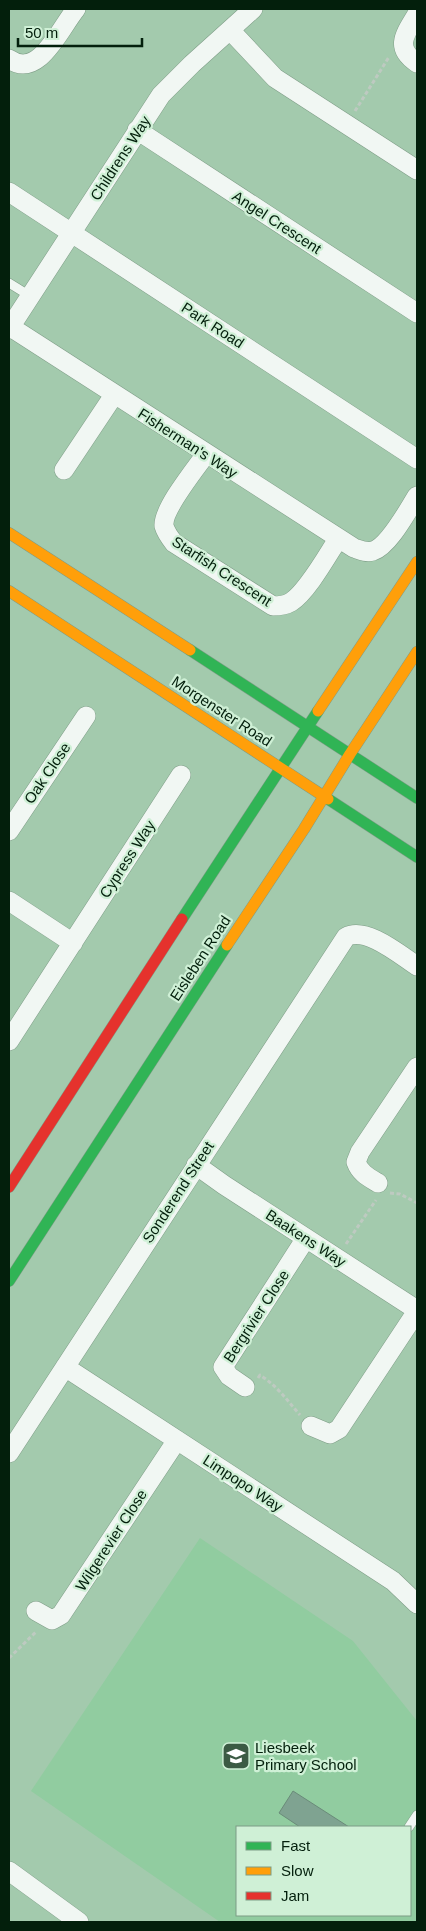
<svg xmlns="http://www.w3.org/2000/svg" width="426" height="1931" font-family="Helvetica,sans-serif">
  <rect width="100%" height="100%" fill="#a3caad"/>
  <!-- built -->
  <path fill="#91cca0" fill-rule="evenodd" d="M200,1538L353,1641L417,1721V1922H220L31,1791ZM237,1827H410V1915H237Z"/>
  <!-- building -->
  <path fill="#7fa391" stroke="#6a8b79" d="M293,1791L349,1827H300L279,1813Z"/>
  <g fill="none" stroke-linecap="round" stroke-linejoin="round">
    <defs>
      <path id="lane" d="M9,283L30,296
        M409,1827L417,1815"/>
      <path id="street" d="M417,14C406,33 393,47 417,63
        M230,30L275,78L417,170
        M9,59C39,80 60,28 76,9
        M137,130L417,313
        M9,192L417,459
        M9,326L354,548C360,550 366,553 373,551C389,546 408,510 417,496
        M9,329L161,95L192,64L253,9
        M206,454C196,468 162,510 164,526C166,533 170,538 174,543L273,606C279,606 286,605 291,602C307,592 327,556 338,539
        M64,470L114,395
        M9,831L86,716
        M9,901L73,943
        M9,1041L181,775
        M196,1165L224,1185L417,1310
        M378,1183C368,1177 360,1173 356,1162L360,1152L417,1067
        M65,1367L393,1581L417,1604
        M245,1387L229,1376L223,1367L306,1238
        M311,1426L330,1434L339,1429L417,1311
        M9,1453L346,937C366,926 400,955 417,966
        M36,1611L52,1620L61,1615L177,1440
        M9,1871L79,1922"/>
      <path id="fast" d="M190,650L417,798
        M328,799L417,857
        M182,919L318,711
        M9,1281L227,945"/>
      <path id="slow" d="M9,533L190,650
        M9,591L328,799
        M318,711L417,562
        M227,945L304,829L350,754L417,652"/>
      <path id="jam" d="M9,1187L182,919"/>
    </defs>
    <!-- lane casing -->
    <use href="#lane" stroke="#7f9d87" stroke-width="10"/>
    <!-- street casing -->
    <use href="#street" stroke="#7f9d87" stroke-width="20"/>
    <!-- fast casing -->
    <use href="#fast" stroke="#7f9d87" stroke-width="12"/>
    <!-- slow casing -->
    <use href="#slow" stroke="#7f9d87" stroke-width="12"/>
    <!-- jam casing -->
    <use href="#jam" stroke="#7f9d87" stroke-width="12"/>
    <!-- path -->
    <path stroke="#becac1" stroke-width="3" stroke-dasharray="4 2.5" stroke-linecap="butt" d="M355,111L389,57
      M390,1193L400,1194L417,1203
      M346,1244L376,1200
      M258,1378L260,1375C277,1386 287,1400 300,1415
      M9,1658L37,1631"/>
    <!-- lane -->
    <use href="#lane" stroke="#f1f7f3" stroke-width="9"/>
    <!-- street -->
    <use href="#street" stroke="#f1f7f3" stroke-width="19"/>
    <!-- fast -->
    <use href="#fast" stroke="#30b455" stroke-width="11"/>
    <!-- slow -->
    <use href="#slow" stroke="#ff9f0a" stroke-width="11"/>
    <!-- jam -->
    <use href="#jam" stroke="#e5322d" stroke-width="11"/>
  </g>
  <!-- icons -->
  <defs>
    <symbol id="school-square" viewBox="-11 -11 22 22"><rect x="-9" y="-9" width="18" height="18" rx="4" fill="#3b5b44" stroke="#cff0d6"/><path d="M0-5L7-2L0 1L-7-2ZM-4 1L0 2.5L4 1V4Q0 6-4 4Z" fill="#fff"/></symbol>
  </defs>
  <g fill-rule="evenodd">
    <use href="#school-square" x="220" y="1740" width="32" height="32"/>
  </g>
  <g text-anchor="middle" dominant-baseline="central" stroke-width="4.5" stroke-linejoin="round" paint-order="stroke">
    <!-- street labels -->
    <g font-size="15" fill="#031f0c" stroke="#cff0d6">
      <text transform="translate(120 158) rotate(-57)">Childrens Way</text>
      <text transform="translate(277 222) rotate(33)">Angel Crescent</text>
      <text transform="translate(213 325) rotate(33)">Park Road</text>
      <text transform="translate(188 443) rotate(33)">Fisherman's Way</text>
      <text transform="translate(222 571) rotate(33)">Starfish Crescent</text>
      <text transform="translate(222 711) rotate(33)">Morgenster Road</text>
      <text transform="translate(47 773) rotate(-56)">Oak Close</text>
      <text transform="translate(127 859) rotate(-57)">Cypress Way</text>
      <text transform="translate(200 958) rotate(-57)">Eisleben Road</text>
      <text transform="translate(178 1192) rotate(-57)">Sonderend Street</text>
      <text transform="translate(306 1238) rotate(33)">Baakens Way</text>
      <text transform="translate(256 1316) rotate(-57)">Bergrivier Close</text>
      <text transform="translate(243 1483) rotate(33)">Limpopo Way</text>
      <text transform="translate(111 1540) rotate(-57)">Wilgerevier Close</text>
    </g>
    <!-- poi labels -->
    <g font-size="15" fill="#031f0c" stroke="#cff0d6" text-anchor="start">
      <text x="255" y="1747">Liesbeek<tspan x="255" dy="17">Primary School</tspan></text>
    </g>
  </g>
  <!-- border -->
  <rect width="426" height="1931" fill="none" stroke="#031f0c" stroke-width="20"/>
  <!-- legend -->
  <rect x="236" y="1826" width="175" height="90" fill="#cff0d6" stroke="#7d9c85"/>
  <rect x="246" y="1842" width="25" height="8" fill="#30b455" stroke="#7d9c85"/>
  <text x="281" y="1851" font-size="15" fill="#031f0c">Fast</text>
  <rect x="246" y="1867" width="25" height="8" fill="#ff9f0a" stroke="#7d9c85"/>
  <text x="281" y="1876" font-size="15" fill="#031f0c">Slow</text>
  <rect x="246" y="1892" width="25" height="8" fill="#e5322d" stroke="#7d9c85"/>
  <text x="281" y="1901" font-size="15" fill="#031f0c">Jam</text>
  <!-- scale -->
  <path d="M18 38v8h124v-8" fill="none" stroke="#031f0c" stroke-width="2.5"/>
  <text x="25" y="38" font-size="15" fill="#031f0c" stroke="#cff0d6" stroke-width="4" paint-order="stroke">50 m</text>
</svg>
